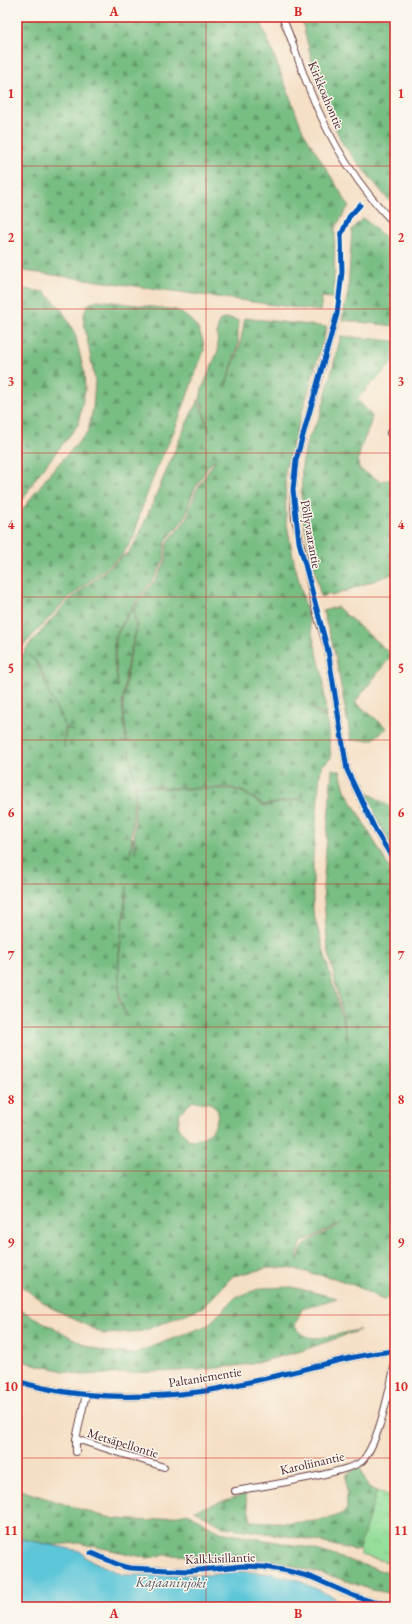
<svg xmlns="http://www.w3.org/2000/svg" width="412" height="1624" font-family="'EB Garamond',serif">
  <defs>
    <pattern id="forest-firs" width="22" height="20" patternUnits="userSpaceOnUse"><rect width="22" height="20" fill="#78be83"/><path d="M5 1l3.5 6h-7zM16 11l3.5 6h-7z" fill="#649a6b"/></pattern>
    <pattern id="park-crowns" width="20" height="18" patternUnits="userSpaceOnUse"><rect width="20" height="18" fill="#95df9b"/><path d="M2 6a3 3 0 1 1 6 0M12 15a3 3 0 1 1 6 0" fill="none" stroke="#82bf86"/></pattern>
  </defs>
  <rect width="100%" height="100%" fill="#fbf7ec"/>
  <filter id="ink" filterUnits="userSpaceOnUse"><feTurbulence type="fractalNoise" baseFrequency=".025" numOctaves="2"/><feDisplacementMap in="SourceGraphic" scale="8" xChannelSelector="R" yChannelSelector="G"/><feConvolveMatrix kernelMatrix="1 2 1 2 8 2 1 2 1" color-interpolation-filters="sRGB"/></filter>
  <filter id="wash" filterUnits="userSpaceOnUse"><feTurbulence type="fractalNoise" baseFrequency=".012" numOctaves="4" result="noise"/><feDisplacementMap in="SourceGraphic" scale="16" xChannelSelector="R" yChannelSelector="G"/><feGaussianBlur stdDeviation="0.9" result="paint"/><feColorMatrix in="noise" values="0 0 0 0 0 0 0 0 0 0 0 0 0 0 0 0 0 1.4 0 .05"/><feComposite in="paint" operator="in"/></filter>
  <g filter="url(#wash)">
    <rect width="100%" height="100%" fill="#f5dfc4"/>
    <!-- forest -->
    <path fill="url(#forest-firs)" stroke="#616e57" fill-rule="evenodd" d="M17,17H259L303,131L349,206L335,228L334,298L322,297L320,311L17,270Z
      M301,17H395V208L342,143L319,89Z
      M363,218L395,246V326L342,320L348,293L352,229Z
      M17,288L45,292L62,310L75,334L84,372L85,390L78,425L37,476L17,509Z
      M97,300L176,310C193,319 203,331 204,350L175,429L156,470L140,513L134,537L123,554L65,601L21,648L17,646V517L50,473L88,432L93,408L95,381L83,317L87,305Z
      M225,318L238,320V345L226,385L240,345L245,318L327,327L285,470L286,519L293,557L323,677L326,718L310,705L315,711L327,720L331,757L328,761L322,765L320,774L313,858V911L348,1041L328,949L323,888L332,769L340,771L345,790L395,878V1191L393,1190L395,1193V1302L389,1298L383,1300L356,1286L334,1278L287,1268H268L233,1276L203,1307L143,1331L104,1334L50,1307L17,1283V661L25,652L24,651L66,603L124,555L125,557L137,540L184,429L198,400L210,433L200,400L202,389L218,351L217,333L219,321ZM216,459L196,491L186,520L167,543L166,560L157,578L134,606L137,629L128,665L123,706L127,742L131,740L121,742L126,741L122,706L127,665L136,629L133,607L116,636L115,658L118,687L114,658L115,636L134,604L155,577L164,560L165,542L184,519L194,490L210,464ZM28,655L37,662L44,676L49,694L66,727L74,731L66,728L64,748L65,727L49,694L43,676L36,662ZM129,750L135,785L174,788H232L244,792L264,805L301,798L307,802L301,799L264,806L244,793L232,789H174L136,786L134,831L136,854L133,837L130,858L135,785ZM127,886C126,923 109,983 126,1015L119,1001V953ZM193,1101L211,1103L218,1111C217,1130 208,1139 189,1140L178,1126L180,1112ZM342,1223C326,1236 300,1237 298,1261L297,1255L302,1242Z
      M341,336L395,341V360L357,399L372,416C369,435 355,450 359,469L380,481L395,479V576L392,574L332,596L328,594L321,597L301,509L302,465L307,441L320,416Z
      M337,607L392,655L355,702L387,728L372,740H351L335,654L323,611Z
      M362,788L395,811V853L382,830Z
      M292,1287L337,1298L302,1309L295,1325C304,1350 342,1331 360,1330L301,1351L252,1364L199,1370L81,1375L17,1360V1308L87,1346L102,1351L133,1354L208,1325L236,1297L262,1288Z
      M360,1467L368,1488L377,1491L359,1549L354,1550L307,1539L224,1527L195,1510L245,1494L251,1521C279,1522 324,1527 347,1510L346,1475Z
      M17,1489L95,1514L116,1519L149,1521L188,1513L220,1532L310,1548L395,1575V1594L372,1590L335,1577L288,1565L247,1557L164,1555L148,1558L79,1543L53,1545L17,1538Z"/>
    <!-- park -->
    <path fill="url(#park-crowns)" stroke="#707f63" d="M377,1491L395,1497V1564L361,1555L359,1549Z"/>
    <!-- water -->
    <path fill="#5dc6d8" stroke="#547282" d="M17,1538L80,1551L86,1558L123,1575H210L241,1571L272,1574L298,1580L354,1607H17Z"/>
  </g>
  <g filter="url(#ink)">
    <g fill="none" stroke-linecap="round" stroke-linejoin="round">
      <defs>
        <path id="minor" d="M282,17C293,41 300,67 310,91C330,141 357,186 395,224
          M337,314L296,460L293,490L295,519L315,607L328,651L347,770L377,833L395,862
          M390,433L395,429
          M17,1381C74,1399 139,1399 198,1392C228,1388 258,1380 288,1373C323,1365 358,1354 395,1351
          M76,1439L164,1467
          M76,1452V1439L86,1394
          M235,1491C257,1487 350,1473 362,1461C379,1443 390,1387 395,1363
          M91,1553C104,1557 116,1566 130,1568L188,1571L243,1566L264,1567L288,1571L311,1577L354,1596L373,1602L395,1604"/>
      </defs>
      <!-- minor casing -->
      <use href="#minor" stroke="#643c42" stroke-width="8"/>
      <!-- minor -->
      <use href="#minor" stroke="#fff" stroke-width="6"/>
      <defs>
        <path id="cycleway" d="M360,205L349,217L341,235L342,272L337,314L296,460L293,490L299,542L328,651L347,770L377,833L395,862
          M17,1381C74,1399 139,1399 198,1392C228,1388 258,1380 288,1373C323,1365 358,1354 395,1351
          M91,1553C104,1557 116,1566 130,1568L188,1571L243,1566L264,1567L288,1571L311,1577L354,1596L373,1602L395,1604"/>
      </defs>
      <!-- cycleway casing -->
      <use href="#cycleway" stroke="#fbf7ec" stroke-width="8"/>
      <!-- cycleway -->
      <use href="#cycleway" stroke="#0057b8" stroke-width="5"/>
    </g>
  </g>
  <!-- grid -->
  <path fill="none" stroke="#d62828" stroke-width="1" stroke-opacity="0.55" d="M206,17V1607M17,166H395M17,309H395M17,453H395M17,597H395M17,740H395M17,884H395M17,1027H395M17,1171H395M17,1315H395M17,1458H395"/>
  <g text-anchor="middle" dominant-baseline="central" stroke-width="3" stroke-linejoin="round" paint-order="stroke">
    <!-- street labels -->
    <g font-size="13" fill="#4a1f2b" stroke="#fbf7ec">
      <text transform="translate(326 95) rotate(67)">Kirkkoahontie</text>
      <text transform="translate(311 534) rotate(80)">Pöllyvaarantie</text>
      <text transform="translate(205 1377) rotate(-9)">Paltaniementie</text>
      <text transform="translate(123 1443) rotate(17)">Metsäpellontie</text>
      <text transform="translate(312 1463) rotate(-13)">Karoliinantie</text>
      <text transform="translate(220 1558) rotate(-2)">Kalkkisillantie</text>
    </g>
    <!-- water labels -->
    <g font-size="14" font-style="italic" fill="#515968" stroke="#fbf7ec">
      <text transform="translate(171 1582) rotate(1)">Kajaaninjoki</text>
    </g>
  </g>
  <!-- margin -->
  <rect width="412" height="1624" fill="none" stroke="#fbf7ec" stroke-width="44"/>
  <rect x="22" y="22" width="368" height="1580" fill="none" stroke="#d62828" stroke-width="1.5"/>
  <g font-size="13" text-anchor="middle" font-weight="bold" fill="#d62828">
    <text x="114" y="16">A</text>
    <text x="298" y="16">B</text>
    <text x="11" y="98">1</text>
    <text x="401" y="98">1</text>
    <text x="11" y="242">2</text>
    <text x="401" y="242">2</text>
    <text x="11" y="386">3</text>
    <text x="401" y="386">3</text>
    <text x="11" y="529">4</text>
    <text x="401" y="529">4</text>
    <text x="11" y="673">5</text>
    <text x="401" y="673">5</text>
    <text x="11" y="817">6</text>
    <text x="401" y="817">6</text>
    <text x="11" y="960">7</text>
    <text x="401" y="960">7</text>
    <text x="11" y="1104">8</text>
    <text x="401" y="1104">8</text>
    <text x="11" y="1247">9</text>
    <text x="401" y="1247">9</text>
    <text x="11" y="1391">10</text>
    <text x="401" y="1391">10</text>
    <text x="11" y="1535">11</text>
    <text x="401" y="1535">11</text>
    <text x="114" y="1618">A</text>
    <text x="298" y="1618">B</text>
  </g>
</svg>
